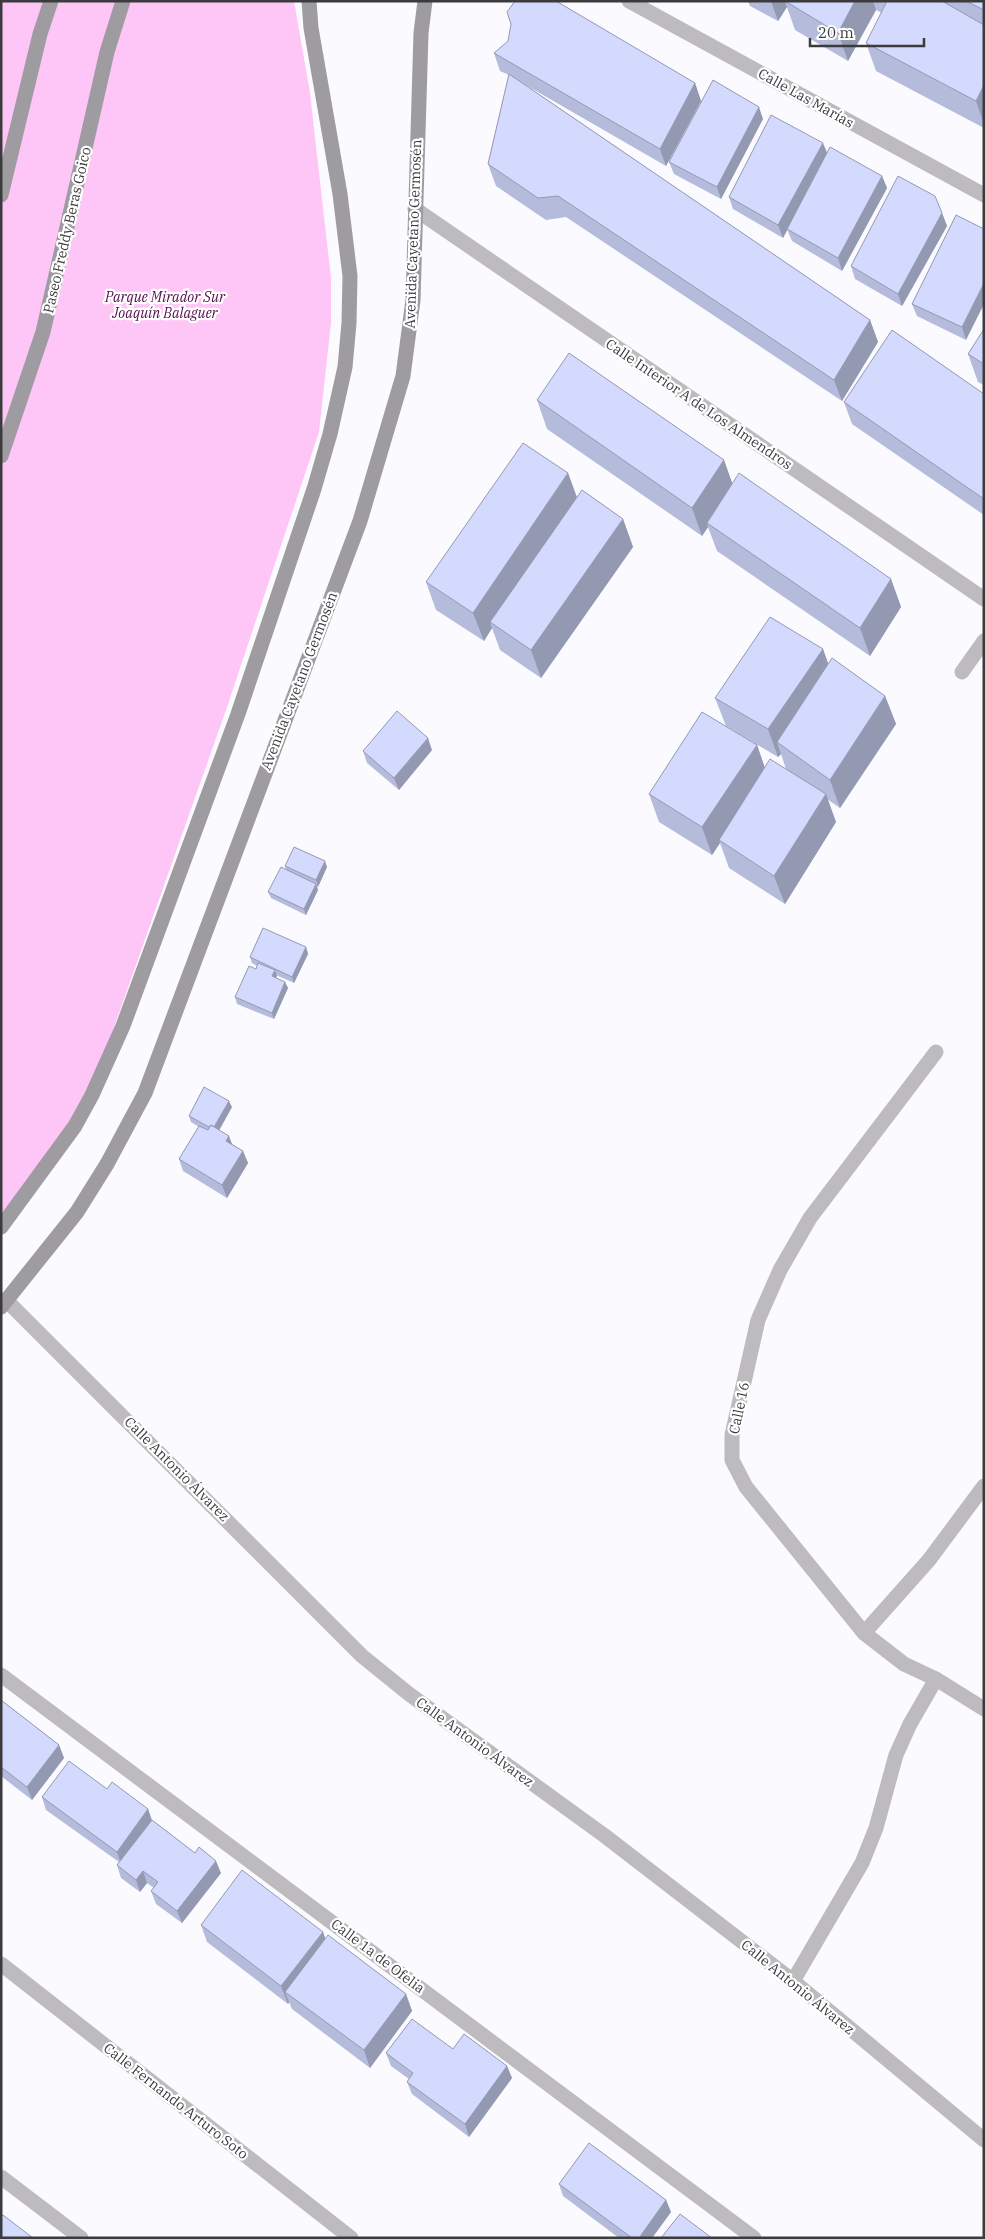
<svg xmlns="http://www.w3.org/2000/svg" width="985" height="2239" font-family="'IBM Plex Serif',serif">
  <rect width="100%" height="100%" fill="#fbfaff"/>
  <!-- green -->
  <path fill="#fec6f6" d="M1,1H294L310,93L331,278V323L319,432L226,710L95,1081L73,1126L1,1219Z"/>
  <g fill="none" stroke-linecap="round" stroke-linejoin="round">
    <!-- lane -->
    <path stroke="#bdbbbe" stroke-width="15" d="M962,672L984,641
      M1,2177L81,2238"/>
    <!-- street -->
    <path stroke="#bdbbbe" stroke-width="15" d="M629,1L984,195
      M415,209L984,599
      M936,1052L810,1218L780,1270L758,1320L732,1435V1460L746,1487L864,1633L904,1664L936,1679L984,1709
      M6,1300L362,1656L409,1694L605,1836L793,1981L984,2140
      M864,1633L929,1560L984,1486
      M1,1675L754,2238
      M1,1964L351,2238
      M793,1981L862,1863L876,1828L896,1755L910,1724L936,1679"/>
    <!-- secondary -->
    <path stroke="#9e9ca0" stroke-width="15" d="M1,195L40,34L51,1
      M1,456L43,332L107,52L123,1
      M1,1227L75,1126L92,1095L123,1026L238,714L314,489L330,434L345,367L349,323L350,276L340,194L311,28L309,1
      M1,1307L77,1212L107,1164L145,1093L360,521L403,376L413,300L421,33L425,1"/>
  </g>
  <!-- wall -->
  <path fill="#b5bbda" d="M748,1H984V128L876,71L866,43L882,13L876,10L848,61L795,30L787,7L778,21L750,6Z
    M494,53L695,83L701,101L666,166L524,84L870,320L878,342L842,401L566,217L546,220L496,186L488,164L509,75L500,71Z
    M763,119L721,199L674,174L669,162Z
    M827,152L882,176L887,188L842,271L792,241L787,229L783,238L733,209L729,197Z
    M942,213L947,226L902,306L855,279L851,266Z
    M956,215L966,340L917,316L912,304Z
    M984,329V385L978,382L968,354Z
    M984,394V515L852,424L844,402Z
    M537,400L724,460L732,484L891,579L901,607L870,656L717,551L708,527L702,536L547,429Z
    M568,473L577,497L623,519L633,547L541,678L500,650L492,628L484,641L436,610L426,582Z
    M823,649L828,664L885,696L896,724L840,808L827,799L836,822L785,904L729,868L720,843L712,855L659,822L649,794L757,745L765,768L786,769L781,754L778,757L726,726L715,698Z
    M432,750L399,790L367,763L363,751Z
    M285,866L327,867L318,887L317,886L318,890L306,915L271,898L268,892L286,870Z
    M306,947L308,954L294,983L276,975V978L285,982L288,988L274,1019L237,1004L235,997L256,969L257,966L252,963L250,957Z
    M232,1107L219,1130L232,1144L243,1151L248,1163L227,1198L183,1171L179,1159L199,1127L191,1122L189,1116Z
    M1,1700L59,1745L64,1758L32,1800L1,1776Z
    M107,1789L148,1809L152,1820L221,1873L182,1923L156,1904L151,1891L154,1888L147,1883L140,1892L121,1878L117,1865L119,1862L46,1810L42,1797Z
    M201,1925L323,1932L325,1939L406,1994L412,2011L370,2068L292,2009L289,2002L288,2004L207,1942Z
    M453,2049L507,2066L512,2078L469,2137L412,2094L407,2082L409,2079L391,2066L386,2053Z
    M559,2184L666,2200L671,2212L652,2238H619L563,2196Z"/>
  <!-- shaded-wall -->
  <path fill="#9499b2" d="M771,1H791L785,2L787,7L778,21Z
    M855,1H873L876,10L848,61L838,33Z
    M695,83L701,101L666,166L660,149Z
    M984,85V124L976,101Z
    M759,107L763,119L721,199L717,187Z
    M823,143L828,155L783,238L778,225Z
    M882,176L887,188L842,271L838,258Z
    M942,213L947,226L902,306L898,294Z
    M984,283V304L966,340L962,327Z
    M870,320L878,342L842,401L834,380Z
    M724,460L734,488L707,523L708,527L702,536L692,508Z
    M568,473L578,501L490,622L492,628L484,641L473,613Z
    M623,519L633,547L541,678L531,650Z
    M891,579L901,607L870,656L860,628Z
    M823,649L833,677L777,742L781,754L778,757L768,729Z
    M885,696L896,724L840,808L830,780Z
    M428,738L432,750L399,790L394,778Z
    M757,745L767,774L719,840L720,843L712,855L702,827Z
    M826,794L836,822L785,904L774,876Z
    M325,861L327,867L318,887L316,880Z
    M316,884L318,890L306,915L304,909Z
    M306,947L308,954L294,983L292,977Z
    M275,970L277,976L274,982L272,976Z
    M285,982L288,988L274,1019L272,1013Z
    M229,1101L232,1107L216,1136L213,1130Z
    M229,1136L234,1149L226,1141Z
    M243,1151L248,1163L227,1198L222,1185Z
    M59,1745L64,1758L32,1800L27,1787Z
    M148,1809L152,1821L121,1864L117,1852Z
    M216,1861L221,1873L182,1923L177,1911Z
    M143,1871L147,1883L140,1892L136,1880Z
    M323,1932L329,1949L285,1992L289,2002L288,2004L281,1986Z
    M406,1994L412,2011L370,2068L364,2050Z
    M507,2066L512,2078L469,2137L465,2124Z
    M666,2200L671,2212L652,2238H639Z"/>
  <!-- building -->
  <path fill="#d3dafe" stroke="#9499b2" d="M515,1H556L695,83L660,149L494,53L508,41L511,24L507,12Z
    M785,1H855L838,33Z
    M887,1H942L984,25V85L976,101L866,43Z
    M966,1H984V10Z
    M509,74L870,320L834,380L558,196L538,198L488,164Z
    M713,80L759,107L717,187L669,162Z
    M771,115L823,143L778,225L729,197Z
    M830,147L882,176L838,258L787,229Z
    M898,176L935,196L942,213L898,294L851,266Z
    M956,215L984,229V283L962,327L912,304Z
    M984,329V364L968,354Z
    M892,330L984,394V499L844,402Z
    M569,353L724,460L692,508L537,400Z
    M523,443L568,473L473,613L426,582Z
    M739,473L891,579L860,628L707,523Z
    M582,490L623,519L531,650L490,622Z
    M770,617L823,649L768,729L715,698Z
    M832,658L885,696L830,780L777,742Z
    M397,711L428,738L394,778L363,751Z
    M702,712L757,745L702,827L649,794Z
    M770,759L826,794L774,876L719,840Z
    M294,847L325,861L316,880L285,866Z
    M281,867L316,884L304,909L268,892Z
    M263,928L306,947L292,977L250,957Z
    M258,963L275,970L272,976L285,982L272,1013L235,997L249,966L256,969Z
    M204,1087L229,1101L214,1127L211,1125L209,1127L189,1116Z
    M211,1125L229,1136L226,1141L243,1151L222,1185L179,1159L199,1126L208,1130Z
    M1,1700L59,1745L27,1787L1,1767Z
    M69,1761L107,1789L112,1782L148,1809L117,1852L42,1797Z
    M152,1820L195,1853L199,1847L216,1861L177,1911L151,1891L158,1882L143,1871L136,1880L117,1865Z
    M242,1870L323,1932L281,1986L201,1925Z
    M328,1935L406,1994L364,2050L285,1992Z
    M412,2019L453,2049L464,2034L507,2066L465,2124L407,2082L413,2073L386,2053Z
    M589,2143L666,2200L639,2238H632L559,2184Z
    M680,2214L712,2238H661Z
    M3,2215L33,2238H1V2217Z"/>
  <g text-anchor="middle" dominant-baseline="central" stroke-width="4.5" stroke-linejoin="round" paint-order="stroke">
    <!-- street labels -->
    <g font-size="14" fill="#3b3a3d" stroke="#fff">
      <text transform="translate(806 98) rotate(29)">Calle Las Marías</text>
      <text transform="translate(67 230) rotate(-77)">Paseo Freddy Beras Goico</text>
      <text transform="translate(413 234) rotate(-88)">Avenida Cayetano Germosén</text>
      <text transform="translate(699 404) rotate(34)">Calle Interior A de Los Almendros</text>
      <text transform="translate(299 681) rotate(-69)">Avenida Cayetano Germosén</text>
      <text transform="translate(739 1408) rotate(-78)">Calle 16</text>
      <text transform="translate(177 1469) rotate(45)">Calle Antonio Álvarez</text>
      <text transform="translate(475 1742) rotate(36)">Calle Antonio Álvarez</text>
      <text transform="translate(378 1956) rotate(37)">Calle 1a de Ofelia</text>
      <text transform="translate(798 1987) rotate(39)">Calle Antonio Álvarez</text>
      <text transform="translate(176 2101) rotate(38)">Calle Fernando Arturo Soto</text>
    </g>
    <!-- park labels -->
    <g font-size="14" font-style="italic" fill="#520e4d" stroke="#fff">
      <text x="165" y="297">Parque Mirador Sur<tspan x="165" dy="16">Joaquín Balaguer</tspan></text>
    </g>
  </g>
  <!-- border -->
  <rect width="985" height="2239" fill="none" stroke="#3b3a3d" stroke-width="5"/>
  <!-- scale -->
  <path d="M810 38v8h114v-8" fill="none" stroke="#3b3a3d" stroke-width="2.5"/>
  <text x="818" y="38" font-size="15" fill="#3b3a3d" stroke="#ffffff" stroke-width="4" paint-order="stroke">20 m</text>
</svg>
